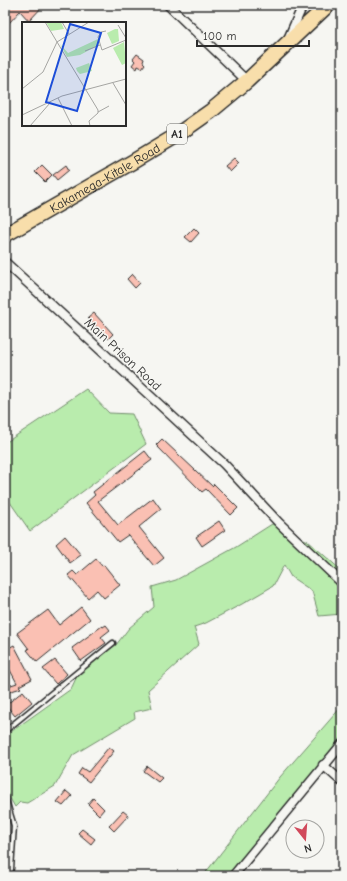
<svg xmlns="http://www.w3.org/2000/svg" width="347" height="881" font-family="'Comic Neue',sans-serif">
  <rect width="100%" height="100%" fill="#f6f6f2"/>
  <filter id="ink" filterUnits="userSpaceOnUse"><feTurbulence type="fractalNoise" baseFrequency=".025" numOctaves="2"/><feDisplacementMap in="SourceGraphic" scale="8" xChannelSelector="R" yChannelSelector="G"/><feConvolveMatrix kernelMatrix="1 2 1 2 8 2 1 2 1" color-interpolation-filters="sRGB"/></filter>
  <g filter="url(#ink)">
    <!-- green -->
    <path fill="#b9ecad" stroke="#728c6c" d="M86,389L109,413L132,414L146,444L30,531L5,495V443Z
      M272,524L308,541L342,571V614L319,616L312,591L291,577L284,565L273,586L242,604L206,623L194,627L199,644L148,690L152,708L134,712L135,718L73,755L55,786L27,803L20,802L15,807L5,790V736L71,689L78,674L92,661L116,645L129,628L154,607L152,587L176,580L236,547Z
      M342,706V751L271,836L236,876H203L280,777Z"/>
    <!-- building -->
    <path fill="#fac0b3" stroke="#2b2b2b" d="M5,5H44L29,21L20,11L9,23L5,20Z
      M137,54L144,59L143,62L145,64L142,68L138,66L137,69L132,65L135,61L133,59Z
      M234,158L239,163L230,172L225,166Z
      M42,165L52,175L45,182L35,172Z
      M66,165L69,170L57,180L53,175Z
      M194,228L199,233L191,242L185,237Z
      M132,274L140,283L135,288L127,279Z
      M94,313L113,334L108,339L88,318Z
      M162,439L212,486L214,484L238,508L231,515L206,489L202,492L156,445Z
      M145,451L152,460L98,501L118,525L153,498L161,509L139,527L164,558L154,566L128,535L118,542L86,503L95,495L93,492Z
      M219,521L225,530L202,546L196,537Z
      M65,536L81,555L70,563L56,544Z
      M96,559L102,566L104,565L120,585L104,598L97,590L88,598L68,575L73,571L77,575Z
      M81,607L90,619L37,662L27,650L29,649L17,633L48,610L59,625Z
      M106,625L110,630L101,637L106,643L81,661L72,648L102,626L103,627Z
      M14,645L32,679L19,686L21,688L5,693V687L17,683L5,661V650Z
      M55,660L67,674L56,684L43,669Z
      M23,691L32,702L15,716L6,705Z
      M109,747L114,751L89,782L78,774L82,768L88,772Z
      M147,766L162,778L158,782L143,771Z
      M66,791L72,796L63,806L57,802Z
      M93,798L104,809L99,815L88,804Z
      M123,811L128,815L127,817L114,831L109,826Z
      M82,829L95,839L91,844L78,833Z"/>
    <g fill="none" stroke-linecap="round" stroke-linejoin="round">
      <defs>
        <path id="service" d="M5,731L113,643
          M5,797L14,826L11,869L9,876"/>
        <path id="minor" d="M168,5L247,81
          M288,39L303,5
          M5,262L224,464L279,523L342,583
          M323,765L342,782
          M233,876L342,744"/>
        <g id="trunk">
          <path id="s1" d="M5,235L134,161L174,137L211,111L247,81L328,5"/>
        </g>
      </defs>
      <!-- service casing -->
      <use href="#service" stroke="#2b2b2b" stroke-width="7"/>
      <!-- minor casing -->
      <use href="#minor" stroke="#2b2b2b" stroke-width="11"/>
      <!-- trunk casing -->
      <use href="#trunk" stroke="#2b2b2b" stroke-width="17"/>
      <!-- service -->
      <use href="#service" stroke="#f6f6f2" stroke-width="4"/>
      <!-- minor -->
      <use href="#minor" stroke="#f6f6f2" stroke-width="8"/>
      <!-- trunk -->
      <use href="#trunk" stroke="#f8deab" stroke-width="14"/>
    </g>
  </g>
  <g text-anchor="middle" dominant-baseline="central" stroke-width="3" stroke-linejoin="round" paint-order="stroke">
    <!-- shield labels -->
    <rect fill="#f6f6f2" stroke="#686867" stroke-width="1" x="167" y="124" width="20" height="20" rx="3"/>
    <g font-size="12" font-weight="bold" fill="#2b2b2b">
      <text x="177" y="134">A1</text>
    </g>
    <!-- street labels -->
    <g font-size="13" fill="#2b2b2b" stroke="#f6f6f2">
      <text stroke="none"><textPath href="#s1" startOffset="115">Kakamega-Kitale Road</textPath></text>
      <text transform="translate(123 354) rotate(43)">Main Prison Road</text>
    </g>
  </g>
  <!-- overview -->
  <g transform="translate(22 22)">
    <rect width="104" height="104" fill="#f6f6f2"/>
    <path d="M24,0H39L42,7L29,9ZM93,7H96L97,19L90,22L85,11ZM76,17L77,23L58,33L45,35L38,22L46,31ZM102,20L104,41L100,43L91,26ZM67,41L70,49L58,52L55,49L54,46Z" fill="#b9ecad"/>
    <path fill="none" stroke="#a5a5a2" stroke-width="1" d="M23,0L76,88V91L67,99L68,104M40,0L47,12M96,3L104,16M84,9L79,10L76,15L80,28L104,18M63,29L78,23M91,61L104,83M0,67L21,50L35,20L67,0M36,76L50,104M76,90L87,84M0,93L40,74L104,57M8,104L28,81"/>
    <path fill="#1d4ed8" fill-opacity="0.15" stroke="#1d4ed8" stroke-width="2" d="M48,2L79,11L55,89L24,80Z"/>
    <rect width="104" height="104" fill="none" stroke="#2b2b2b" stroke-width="2"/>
  </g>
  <!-- margin -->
  <rect width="347" height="881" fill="none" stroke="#f6f6f2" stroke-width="20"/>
  <rect x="10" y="10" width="327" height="861" fill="none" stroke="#2b2b2b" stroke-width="1.5" filter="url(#ink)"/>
  <!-- north arrow -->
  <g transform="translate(305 839) rotate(163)"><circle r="19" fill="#f6f6f2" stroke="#a5a5a2"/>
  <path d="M0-3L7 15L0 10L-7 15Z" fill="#d1495b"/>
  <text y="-6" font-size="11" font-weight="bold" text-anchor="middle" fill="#2b2b2b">N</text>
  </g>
  <!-- scale -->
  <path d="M197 40v6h112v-6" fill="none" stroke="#2b2b2b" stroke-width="2"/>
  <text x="203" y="40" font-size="12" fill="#2b2b2b" stroke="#f6f6f2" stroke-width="3" paint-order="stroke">100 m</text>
</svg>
